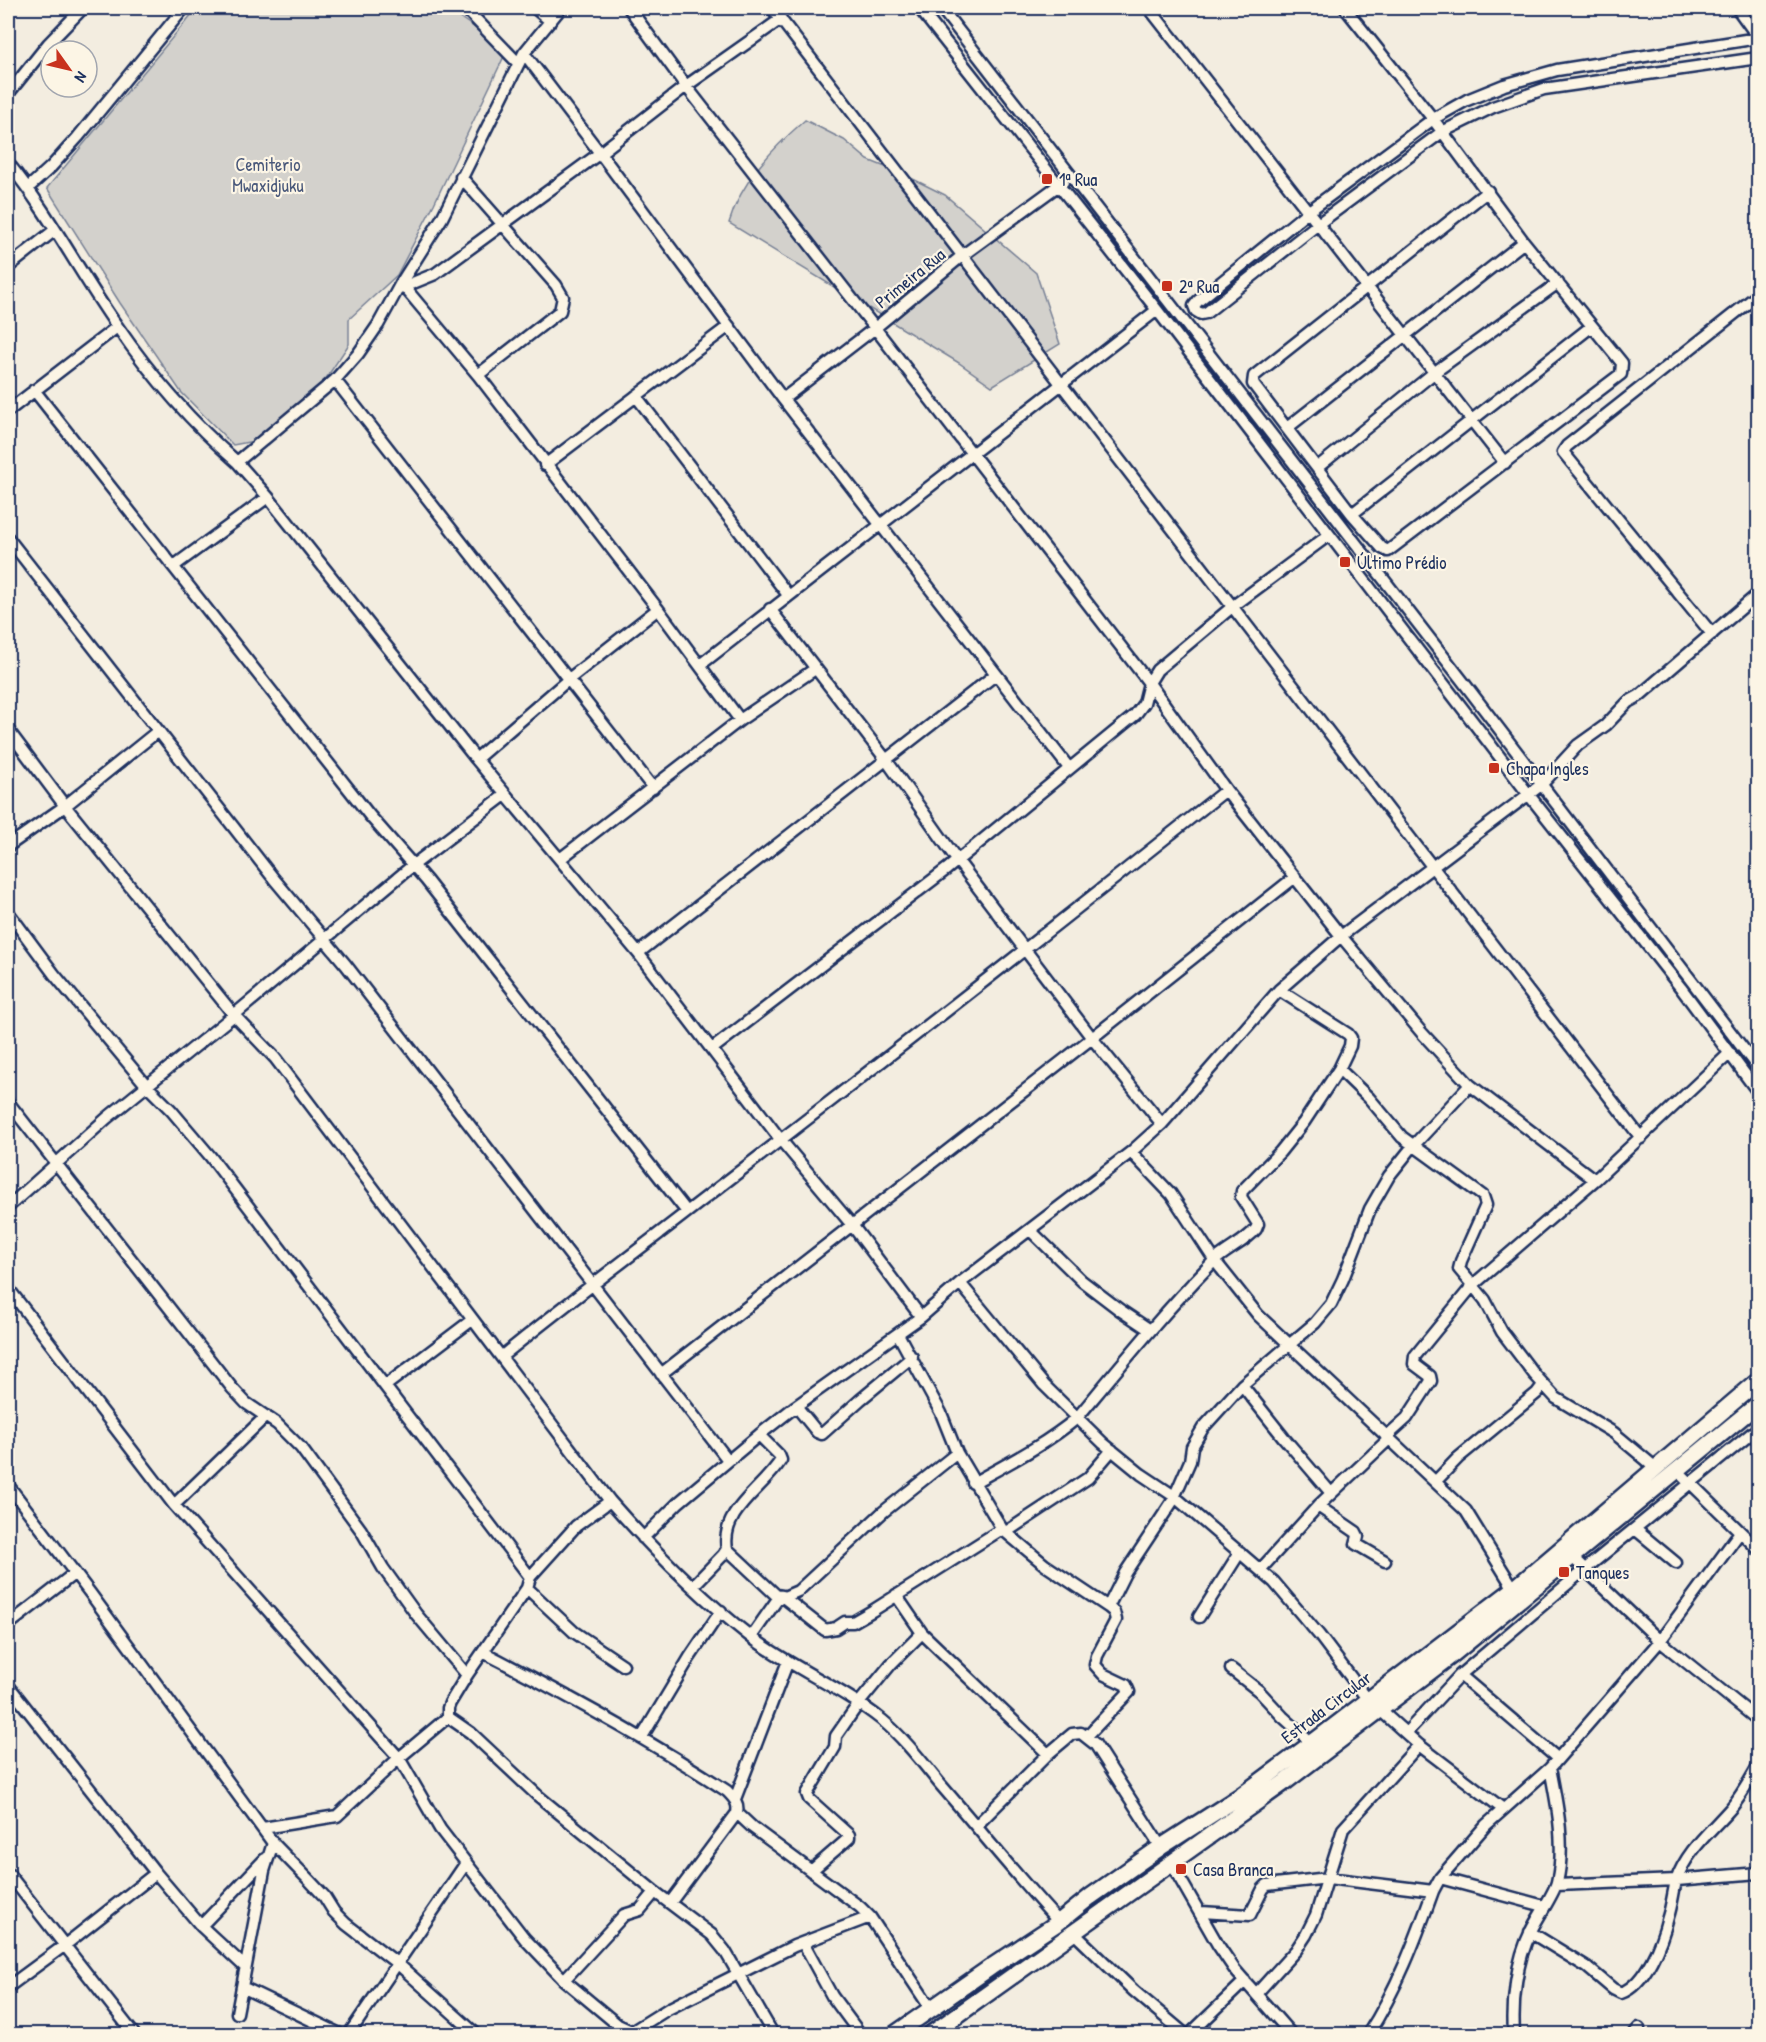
<svg xmlns="http://www.w3.org/2000/svg" width="1766" height="2042" font-family="'Patrick Hand',sans-serif">
  <rect width="100%" height="100%" fill="#f3ede0"/>
  <filter id="ink" filterUnits="userSpaceOnUse"><feTurbulence type="fractalNoise" baseFrequency=".0167" numOctaves="2"/><feDisplacementMap in="SourceGraphic" scale="12" xChannelSelector="R" yChannelSelector="G"/><feConvolveMatrix kernelMatrix="1 2 1 2 8 2 1 2 1" color-interpolation-filters="sRGB"/></filter>
  <g filter="url(#ink)">
    <!-- green -->
    <path fill="#d3d1cc" stroke="#778095" stroke-width="1.5" d="M197,8H446L507,50L434,204L397,275L349,319V344L323,383L265,439L233,445L181,392L120,303L47,188Z
      M805,120L844,140L868,160L903,174L945,195L1036,273L1060,344L992,386L959,363L729,223C741,181 773,148 805,120Z"/>
    <g fill="none" stroke-linecap="round" stroke-linejoin="round">
      <defs>
        <path id="street" d="M465,8L518,63
          M535,8L550,21
          M629,8L686,86L875,328L1149,683L1226,790L1341,936L1422,1033L1470,1085L1595,1180
          M772,8L1641,1138
          M919,8L1157,310L1529,795L1681,988L1758,1092
          M941,8L1461,679L1758,1068
          M1149,8L1505,463
          M1345,8L1433,119L1524,242L1622,363L1621,374L1388,551L1382,548L1352,514L1253,384L1254,376L1488,191
          M1737,8L1758,37
          M781,19L686,86L600,153L783,399L1069,768
          M1758,38L1557,70L1504,85L1467,100L1433,119L1309,211L1198,301L1194,306L1196,311L1201,314L1206,313L1318,224L1442,132L1493,107L1544,89L1758,58
          M8,94L48,44L83,8
          M8,163C49,213 79,272 117,326C150,374 192,423 237,462L335,380L358,354L378,325L401,283L442,218L524,53L561,8
          M461,177L556,285L563,297L560,311L478,375
          M28,188L51,167L78,137L184,8
          M8,267L55,230
          M401,283L478,375L658,609L740,720
          M403,287L435,274L600,153L524,53
          M335,380L653,788
          M34,390L370,816L426,880L687,1212
          M636,396L788,595
          M783,399L875,328L963,255L1063,182
          M8,411L117,327
          M1287,428L1524,242
          M237,462L268,497L476,759L638,953L780,1139L852,1225L921,1317
          M545,465L729,326
          M1318,467L1435,372L1558,283
          M1352,514L1592,326
          M8,538L274,879L346,965L728,1460
          M174,566L268,497
          M770,609L887,761L957,860L1092,1038L1162,1124
          M1712,634L1563,452L1567,446L1758,295
          M700,665L1157,310
          M8,730L65,806L234,1015L275,1058L610,1501C653,1550 700,1597 751,1637C792,1668 842,1688 882,1720C904,1738 922,1762 940,1784C980,1830 1018,1878 1059,1922
          M476,759L569,679L658,609
          M8,846L65,806L158,731
          M560,859L740,720L815,669
          M8,912L54,974L147,1086L171,1110L210,1156L530,1577
          M638,953L995,675
          M712,1049L947,869L1135,715L1144,703L1149,683L1157,670L1232,607L1329,535
          M1339,1069L1369,1098L1402,1137L1483,1196L1486,1205L1461,1261L1459,1269L1485,1300L1502,1332L1534,1374L1556,1398L1614,1433L1656,1468
          M8,1102L232,1388L246,1403L277,1424L301,1448L361,1530L383,1568L416,1614L467,1675
          M1131,1152L1171,1194L1215,1261L1258,1315L1466,1511L1514,1589
          M8,1207L107,1118L234,1015L412,866L505,795
          M1031,1231L1082,1281L1120,1310L1150,1330
          M960,1283L1044,1385L1103,1443L1141,1474L1174,1496L1274,1582L1319,1635L1368,1700
          M8,1288L174,1505L399,1758L440,1829L525,1939L564,1980L618,2025L638,2034
          M898,1334L941,1413L957,1453L1002,1529L1045,1565L1108,1607
          M501,1357C562,1307 625,1260 687,1212C868,1073 1048,932 1226,790
          M661,1374L1092,1038L1295,877
          M1242,1385L1284,1438L1331,1493
          M385,1386L472,1320
          M796,1406L817,1432L822,1434L860,1400L912,1357
          M759,1435L779,1455L781,1460C763,1489 720,1511 727,1549L776,1595L782,1596L825,1630L836,1628L845,1622H853L872,1611L1002,1529
          M1386,1437L1407,1418L1431,1381L1430,1376L1414,1364L1415,1356L1473,1285L1595,1180L1730,1053
          M1677,1470L1758,1549
          M1435,1482L1458,1458L1537,1393L1543,1385
          M973,1483C1009,1463 1046,1444 1077,1418C1121,1365 1164,1312 1212,1263C1225,1250 1244,1243 1256,1229L1258,1224L1241,1197L1242,1191L1280,1152L1304,1122L1339,1069L1350,1046L1351,1038L1348,1034L1279,990
          M8,1485L90,1593L273,1843L310,1881L324,1896L334,1912L346,1924L398,1964L476,2034
          M174,1505L266,1416
          M1318,1506L1356,1532L1358,1536L1356,1544L1385,1561
          M1635,1529L1676,1563
          M1006,1532L1088,1478L1112,1450
          M643,1538L678,1503L759,1435L796,1406L921,1317L960,1283L1131,1152L1162,1124L1279,990L1341,936L1541,785L1578,745L1606,725L1628,702L1639,696L1758,594
          M1572,1557L1660,1641L1758,1720
          M1261,1569L1318,1506L1389,1439
          M693,1586L723,1555L727,1549
          M527,1588L574,1632L623,1665
          M896,1595L922,1633L1048,1754
          M1199,1617L1240,1552
          M8,1625L75,1573
          M751,1637L777,1600L798,1591L883,1512L957,1453
          M483,1652C567,1695 648,1739 727,1791C734,1798 739,1803 737,1813L752,1827L860,1907L870,1917L931,2009
          M1231,1669L1259,1691L1283,1717L1312,1743
          M1460,1675L1557,1758
          M8,1685L156,1873L201,1926L245,1967
          M1380,1710L1419,1745L1503,1809
          M448,1717L471,1733L537,1795L655,1892L712,1935L725,1951L773,2034
          M448,1717V1708L450,1703L467,1675L527,1588L530,1577L576,1526L610,1501
          M1406,1733L1460,1675L1584,1570L1758,1428
          M642,1737L690,1657L721,1611
          M1086,1737L1129,1692L1126,1685L1103,1674L1095,1665L1097,1656L1116,1620L1114,1612L1108,1607L1125,1573L1172,1502L1190,1461L1192,1447L1203,1428L1242,1385L1315,1323L1331,1304L1343,1279L1370,1209L1389,1176L1413,1146L1470,1085
          M735,1799L788,1661
          M976,1826L1048,1754L1072,1734L1081,1733L1095,1744L1161,1847
          M263,1828L337,1816L399,1758L448,1717
          M1171,1863L1218,1945L1235,1970L1291,2034
          M811,1871L849,1838V1835L809,1799L807,1794L835,1747L836,1736L859,1703L891,1664L922,1633
          M8,1873L134,2034
          M1440,1878L1544,1906
          M1557,1885L1677,1880L1758,1873
          M670,1903L737,1813
          M1201,1912L1250,1915L1263,1889L1267,1885L1328,1878L1433,1891
          M201,1926L265,1859
          M1530,1932L1587,1967L1613,1989L1621,1993C1646,1984 1662,1941 1668,1917C1672,1905 1673,1893 1676,1881C1686,1851 1711,1831 1731,1808C1742,1795 1750,1780 1758,1766
          M1074,1933L1134,1991L1185,2034
          M803,1943L832,1996L860,2034
          M564,1980L624,1915L640,1910L655,1892
          M8,1987L65,1945L156,1873
          M242,1987L340,2034
          M1256,1994L1296,1950L1306,1935L1316,1915L1343,1829L1419,1745
          M237,2013L264,1871L273,1843
          M349,2034L466,1863
          M628,2034L668,2009L794,1946L870,1917
          M1190,2034L1245,1981
          M1368,2034C1397,1989 1415,1941 1433,1891L1440,1878L1486,1825L1550,1768L1660,1641L1740,1532
          M1514,2034C1512,2001 1516,1961 1531,1931C1537,1918 1554,1894 1557,1882C1566,1846 1557,1804 1550,1768
          M1634,2034L1639,2028"/>
        <path id="primary" d="M895,2034L991,1967L1059,1922L1090,1897L1161,1847L1242,1795L1312,1743L1514,1589L1758,1381
          M931,2034L1285,1782L1452,1655L1758,1404"/>
      </defs>
      <!-- street casing -->
      <use href="#street" stroke="#1b2f5e" stroke-width="15"/>
      <!-- primary casing -->
      <use href="#primary" stroke="#1b2f5e" stroke-width="20"/>
      <!-- street -->
      <use href="#street" stroke="#fcf5e5" stroke-width="10"/>
      <!-- primary -->
      <use href="#primary" stroke="#fcf5e5" stroke-width="15"/>
    </g>
  </g>
  <!-- markers -->
  <g fill="#c8321e" stroke="#fcf5e5" stroke-width="2">
    <rect x="1041" y="173" width="12" height="12" rx="3"/>
    <rect x="1161" y="280" width="12" height="12" rx="3"/>
    <rect x="1339" y="556" width="12" height="12" rx="3"/>
    <rect x="1488" y="762" width="12" height="12" rx="3"/>
    <rect x="1558" y="1566" width="12" height="12" rx="3"/>
    <rect x="1175" y="1863" width="12" height="12" rx="3"/>
  </g>
  <g text-anchor="middle" dominant-baseline="central" stroke-width="4.5" stroke-linejoin="round" paint-order="stroke">
    <!-- park labels -->
    <g font-size="18" fill="#49587a" stroke="#fcf5e5">
      <text x="268" y="164">Cemiterio<tspan x="268" dy="21">Mwaxidjuku</tspan></text>
    </g>
    <!-- poi labels -->
    <g font-size="18" fill="#1b2f5e" stroke="#fcf5e5" text-anchor="start">
      <text x="1059" y="179">1ª Rua</text>
      <text x="1179" y="286">2ª Rua</text>
      <text x="1357" y="562">Último Prédio</text>
      <text x="1506" y="768">Chapa Ingles</text>
      <text x="1576" y="1572">Tanques</text>
      <text x="1193" y="1869">Casa Branca</text>
    </g>
    <!-- street labels -->
    <g font-size="18" fill="#1b2f5e" stroke="#fcf5e5">
      <text transform="translate(910 278) rotate(-39)">Primeira Rua</text>
      <text transform="translate(1326 1707) rotate(-37)">Estrada Circular</text>
    </g>
  </g>
  <!-- margin -->
  <rect width="1766" height="2042" fill="none" stroke="#fcf5e5" stroke-width="30"/>
  <rect x="15" y="15" width="1736" height="2012" fill="none" stroke="#1b2f5e" stroke-width="2" filter="url(#ink)"/>
  <!-- north arrow -->
  <g transform="translate(69 69) rotate(124)"><circle r="28" fill="#fcf5e5" stroke="#a2a6af" stroke-width="1.5"/>
  <path d="M0-4.5L10 22L0 15L-10 22Z" fill="#c8321e"/>
  <text y="-9" font-size="16" font-weight="bold" text-anchor="middle" fill="#1b2f5e">N</text>
  </g>
</svg>
